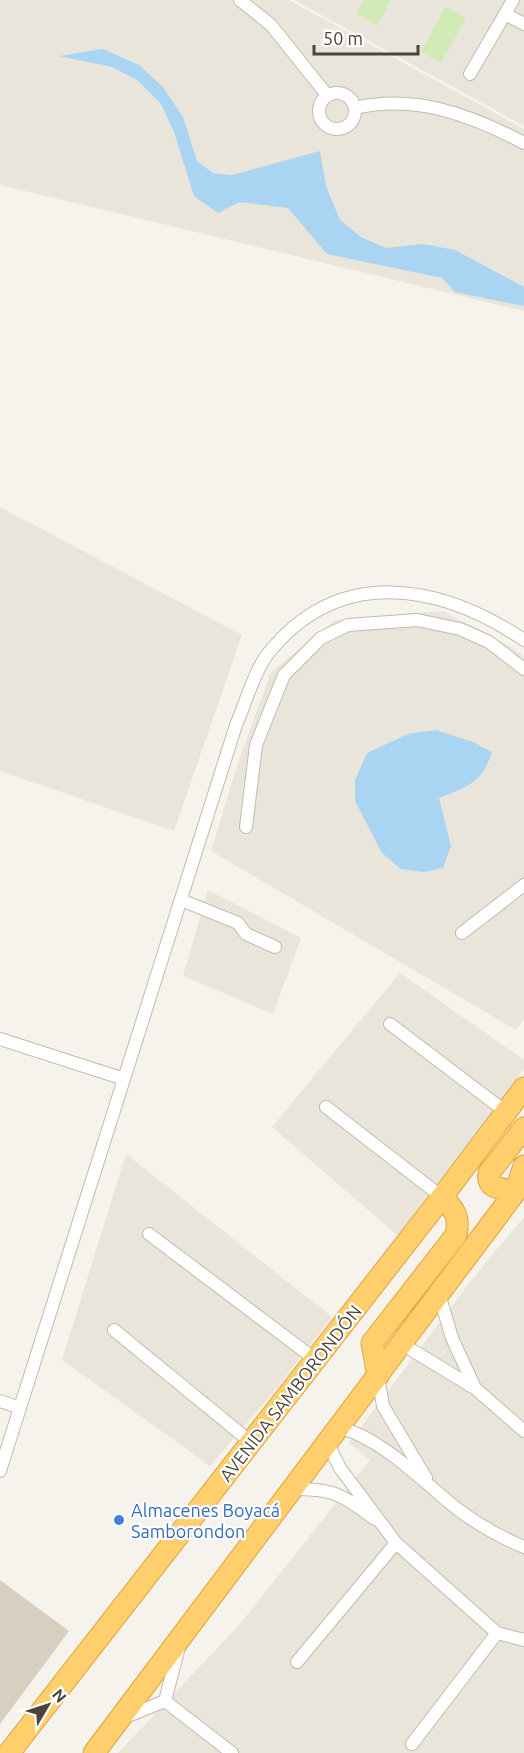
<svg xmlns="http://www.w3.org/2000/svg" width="524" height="1753" font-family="Ubuntu,sans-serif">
  <rect width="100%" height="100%" fill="#f6f3ec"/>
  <!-- residential -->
  <path fill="#eae5da" d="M0,0H289L524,129V311L0,185Z
    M294,0H524V126Z
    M0,507L242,635L174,831L0,771Z
    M443,611L513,648L524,657V1019L516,1030L211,851L238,763L271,672L335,620Z
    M208,890L301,938L273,1014L183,976Z
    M400,973L524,1060V1069L398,1236L272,1127Z
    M126,1154L332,1317L272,1394L210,1466L62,1360Z
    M524,1217V1753H118L239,1625L370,1460L349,1443L473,1278Z"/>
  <!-- green -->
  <path fill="#d2eab5" d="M364,0H391L377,25L356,14Z
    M445,7L466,18L441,63L421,52Z"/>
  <!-- water -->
  <path fill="#a9d4f2" d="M103,49L139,65L163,87L183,117L197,161L213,173L232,175L320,151L326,186L340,220L361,237L386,248L423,244L455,250L524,287V306L455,292L442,278L327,254L288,208L239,202L218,213L194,196L174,132L161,104L137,80L112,67L59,56Z
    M436,730L473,742L492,752C482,783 467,787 439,798L451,846L443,868L424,872L401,869L382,853L355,801V780L367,753L408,734Z"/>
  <!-- building -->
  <path fill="#d8cfc1" d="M0,1580L69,1631L0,1724Z"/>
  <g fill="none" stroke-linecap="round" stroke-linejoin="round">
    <defs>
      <path id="street" d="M240,0L271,25L327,95
        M513,0L505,14L524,24
        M470,74L505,14
        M319 111a18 18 0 1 1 36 0a18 18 0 1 1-36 0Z
        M355,108C415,94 471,115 524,143
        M246,827L256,745L284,675L321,638L348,625L417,620L460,629L489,642L524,669
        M181,900L238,923L246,934L275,947
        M462,933L524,885
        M390,1024L506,1112
        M0,1039L124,1079
        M326,1107L442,1197
        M149,1234L316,1360
        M439,1294L452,1338L475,1388
        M114,1330L252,1443
        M402,1344L476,1389L524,1431
        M378,1376L383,1406L426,1478
        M0,1401L20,1408
        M339,1427C384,1440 420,1479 456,1508C477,1524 500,1537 524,1547
        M0,1471L236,725C245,705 254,672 267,655C338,565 439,583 524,640
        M292,1489C336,1489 340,1494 375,1519
        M396,1543L497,1633L412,1744
        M497,1633L524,1640
        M297,1662L396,1543L340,1468L327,1442
        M165,1701L232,1753
        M165,1701L179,1647
        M123,1718L165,1701"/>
      <path id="highway" d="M516,1191C503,1189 486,1190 489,1173L524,1128
        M378,1376L372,1343L456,1235C460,1217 455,1210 442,1197
        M9,1753L442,1197L524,1088
        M94,1753L516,1191L524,1166"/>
    </defs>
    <!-- street casing -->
    <use href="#street" stroke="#c2bbae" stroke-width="14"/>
    <!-- highway casing -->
    <use href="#highway" stroke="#e0a43c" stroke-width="23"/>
    <!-- street -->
    <use href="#street" stroke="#fff" stroke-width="12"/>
    <!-- highway -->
    <use href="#highway" stroke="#ffcf6e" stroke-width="21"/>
  </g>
  <!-- markers -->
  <circle fill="#3f7fe0" stroke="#fff" stroke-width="2" cx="119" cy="1520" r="6"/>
  <g text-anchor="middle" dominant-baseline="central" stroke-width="4.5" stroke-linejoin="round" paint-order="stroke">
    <!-- street labels -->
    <g font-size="18" fill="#4b4439" stroke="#fff">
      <text transform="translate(290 1393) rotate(-52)">AVENIDA SAMBORONDÓN</text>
    </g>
    <!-- shop labels -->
    <g font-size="18" fill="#366cbe" stroke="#fff" text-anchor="start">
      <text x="131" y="1510">Almacenes Boyacá<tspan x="131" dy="21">Samborondon</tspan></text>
    </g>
  </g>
  <!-- north arrow -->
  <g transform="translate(48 1705) rotate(51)" stroke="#ffffff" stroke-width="4.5" paint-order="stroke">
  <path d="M0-4.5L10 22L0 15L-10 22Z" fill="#4b4439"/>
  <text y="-9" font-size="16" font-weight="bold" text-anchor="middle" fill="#4b4439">N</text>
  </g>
  <!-- scale -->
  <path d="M314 45v9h104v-9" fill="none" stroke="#4b4439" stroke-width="3"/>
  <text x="323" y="45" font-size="18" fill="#4b4439" stroke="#ffffff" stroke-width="4.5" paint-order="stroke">50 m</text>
</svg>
